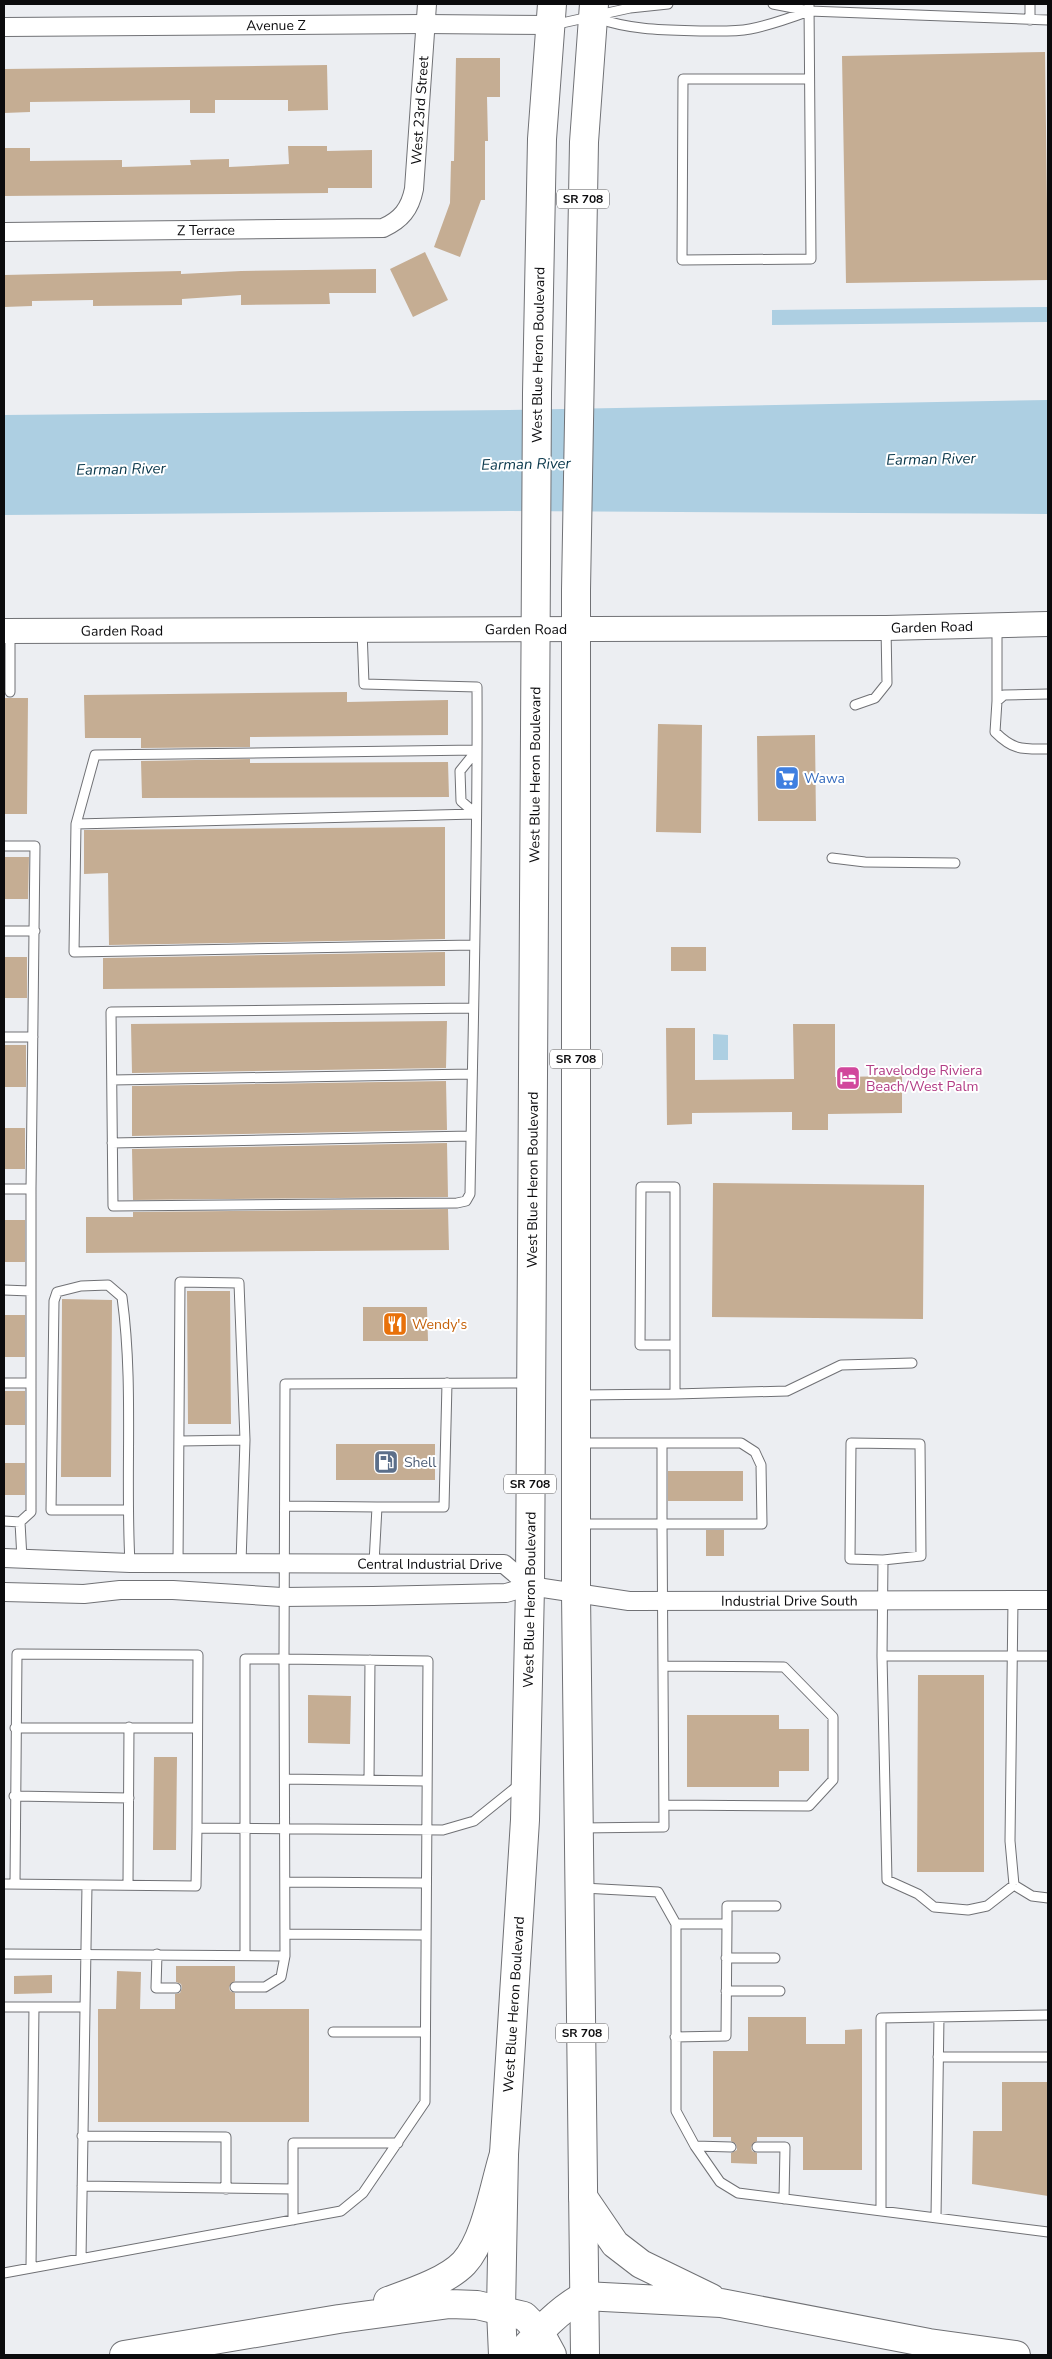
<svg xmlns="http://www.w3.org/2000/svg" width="1052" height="2359" font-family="'Nunito Sans',sans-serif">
  <rect width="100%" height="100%" fill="#eceef2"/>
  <!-- water -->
  <path fill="#adcfe2" d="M1048,307V322L772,325V310Z
    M1048,400V514L509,511L4,515V415L509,410Z
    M713,1034L728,1035V1060H713Z"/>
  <!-- building -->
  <path fill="#c5ad93" d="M1045,52L1048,280L846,283L842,56Z
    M456,58H500V97H487L488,141H485V200H481L460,257L434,247L450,203L451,161H454Z
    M327,65L328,110L288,111V100H215V113H190V100L30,102V112L4,113V69Z
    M288,146H327V151L372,150V188H328V193L4,196V148H30V161L122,160V167L191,165L190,160L229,159V167L289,164Z
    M425,252L448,300L413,317L390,269Z
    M376,269V293H329L330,304L241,305V295L182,299V305L93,306V300L32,301V306L4,307V275L181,271V274L241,271Z
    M347,692V702L448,700V735L250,737V747L141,748V738H85L84,695Z
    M4,698H28L27,814H4Z
    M658,724L702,725L701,833L656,832Z
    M815,735L816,821H758L757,736Z
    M250,759V763L448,762L449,797L142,798L141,761Z
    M445,827V939L109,945L108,873L84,874V830Z
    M4,857H29L28,899H4Z
    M671,947H706V971H671Z
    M445,952V986L103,989V958Z
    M4,957H27V998H4Z
    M447,1021L446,1068L132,1073L131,1024Z
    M793,1024H835V1077L902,1076V1113L828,1114V1130H792V1112L692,1113V1124L667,1125L666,1028H695V1080L794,1079Z
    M4,1045H26V1087H4Z
    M446,1081L447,1130L132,1136V1086Z
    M4,1128H25V1169H4Z
    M447,1143L448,1197L133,1200L132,1149Z
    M713,1183L924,1185L923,1319L712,1317Z
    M448,1209L449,1250L86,1253V1217H133V1212Z
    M4,1220H25V1262H4Z
    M187,1291H230L231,1424H188Z
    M62,1299L112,1300L111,1477H61Z
    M363,1307H427L428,1341H363Z
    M4,1315H25V1357H4Z
    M4,1391H25V1425H4Z
    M336,1444H435V1480H336Z
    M4,1463H25V1495H4Z
    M668,1471H743V1501H668Z
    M706,1530H724V1556H706Z
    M918,1675H984V1872H917Z
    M308,1695L351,1696L350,1744L308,1743Z
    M687,1715H779V1729H809V1771H779V1787H687Z
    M154,1757H177L176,1850H153Z
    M176,1966H235V1981L229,1987L230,1991L235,1993V2009H309V2122H98V2009H116L117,1971L141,1972L140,2009H175V1994L180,1993L182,1988L181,1984L176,1982Z
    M52,1975V1993L14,1994V1976Z
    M748,2017H806V2044H845V2030L862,2029V2170H803V2137H757V2141L751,2147L752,2151L757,2153V2164L731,2163V2153L737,2150L736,2144L731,2141V2137H713V2051H748Z
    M1002,2082H1048V2196L972,2184L973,2131H1002Z"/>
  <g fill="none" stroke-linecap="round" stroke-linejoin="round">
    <defs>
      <path id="lane" d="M773,4L809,11L1048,20
        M1030,4V20
        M597,18C630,30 664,30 700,31C716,31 734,32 750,29C771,25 790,18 809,11
        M553,25L630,8L668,4
        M808,79H683L682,260L811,259L809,4
        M362,630L364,684L477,687C478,856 473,1025 470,1194L466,1201L457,1203L113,1206L111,1012L473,1008
        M10,632V692
        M1048,694L1004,695L997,701L995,732C1014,751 1023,749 1048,749
        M997,701V627
        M855,705L875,698L887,683L886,628
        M476,814L461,801L460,771L477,750
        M76,824L476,814
        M4,846H35L31,1189V1512L20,1522
        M832,858L865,862L955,863
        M4,931H35
        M474,945L74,952L76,824L95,755L477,750
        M4,1037H33
        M112,1080L472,1074
        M112,1143L471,1136
        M4,1189H31
        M4,1290L30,1291
        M4,1383H30
        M675,1394L787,1391L841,1365L912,1363
        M579,1395L675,1394V1187H641L640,1345H674
        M180,1441L245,1440
        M580,1443H662V1524H762L761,1465L755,1452L741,1443H662
        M851,1443L920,1444L921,1556L883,1560L850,1559Z
        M285,1506L377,1507
        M127,1510H51L54,1301L57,1292L81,1286L108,1285L122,1297C134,1385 125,1474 130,1563
        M4,1521L20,1522L22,1559
        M580,1524H662L664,1827L581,1828
        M883,1560L882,1656H1048
        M178,1563L180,1282L239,1283L245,1440L241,1563
        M374,1563L377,1507H444L447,1383
        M1013,1600L1010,1841L1014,1885L1032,1896L1048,1898
        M882,1656L887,1880L918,1894L934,1907L968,1910L987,1906L1014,1885
        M664,1666L784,1667L833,1717V1780L809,1806L664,1805
        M15,1728H197
        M285,1779L426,1781
        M369,1780L370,1660
        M14,1796L129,1798
        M285,1882L426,1883
        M4,1884L196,1886L197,1828L443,1830L474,1821L520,1784
        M15,1884L17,1654L198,1655L197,1828
        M128,1885L129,1727
        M583,1888L658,1892L676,1924V2111L695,2146L720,2182L738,2193L1048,2232
        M727,1924V1906H776
        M286,1934L425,1935
        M4,1954L285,1956L284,1659H245V1955
        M157,1954L156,1988H176
        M726,1958H775
        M235,1987H265L281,1977L285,1956
        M726,1991H780
        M4,2007H34
        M333,2032H425
        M675,2037L726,2036L727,1924H676
        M938,2057H1048
        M82,2136L226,2137V2189
        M695,2146L731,2147
        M757,2147H785L784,2199
        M82,2186L293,2189
        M881,2210V2018L1048,2015
        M936,2217L939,2017
        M293,2220V2143H398
        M81,2259L87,1885
        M31,2267L34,2007H85
        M4,2273L341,2211L363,2193L425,2102L428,1661L284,1659L285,1384L530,1383"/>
      <g id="street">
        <path id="s1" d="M4,27L424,24L550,25"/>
        <path id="s2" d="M4,232L383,228C401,220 410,209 414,189L427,4"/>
        <path id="s3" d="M4,1558L130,1563L504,1564L530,1586"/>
        <path id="s4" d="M4,1592L84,1594L120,1590H173L282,1597L373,1596L506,1593L530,1586L629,1601L1048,1600"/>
      </g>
      <g id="secondary">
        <path id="s5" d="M4,631L886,628L1048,624"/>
      </g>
      <g id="primary">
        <path id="s6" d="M503,2355L501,2310L504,2154L525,1820L530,1586L537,393L542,139L552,4"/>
        <path d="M585,2355L576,1593V590L584,142L594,4"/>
      </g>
      <path id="highway" d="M583,2197L615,2244L641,2264L711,2298
        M388,2301C410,2293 447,2281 464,2263C486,2239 494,2186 504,2154
        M124,2355L339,2319L450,2304L477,2305L524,2316L539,2331L552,2355
        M519,2355C539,2332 557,2311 584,2296L721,2303L929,2343L1016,2355"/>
    </defs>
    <!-- lane casing -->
    <use href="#lane" stroke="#707175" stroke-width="11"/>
    <!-- street casing -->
    <use href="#street" stroke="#707175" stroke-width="20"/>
    <!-- secondary casing -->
    <use href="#secondary" stroke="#707175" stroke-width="26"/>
    <!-- primary casing -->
    <use href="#primary" stroke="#707175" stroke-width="30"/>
    <!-- highway casing -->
    <use href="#highway" stroke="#707175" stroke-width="30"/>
    <!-- lane -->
    <use href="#lane" stroke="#fff" stroke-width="9"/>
    <!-- street -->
    <use href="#street" stroke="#fff" stroke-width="18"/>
    <!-- secondary -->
    <use href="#secondary" stroke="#fff" stroke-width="24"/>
    <!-- primary -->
    <use href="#primary" stroke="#fff" stroke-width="28"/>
    <!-- highway -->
    <use href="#highway" stroke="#fff" stroke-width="28"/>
  </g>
  <!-- icons -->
  <defs>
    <symbol id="supermarket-square" viewBox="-11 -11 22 22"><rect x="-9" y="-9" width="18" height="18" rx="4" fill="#3f7fe0" stroke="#fff"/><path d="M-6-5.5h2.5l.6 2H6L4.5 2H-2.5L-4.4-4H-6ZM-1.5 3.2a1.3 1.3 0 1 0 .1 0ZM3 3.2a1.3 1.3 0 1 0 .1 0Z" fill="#fff"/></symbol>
    <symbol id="hotel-square" viewBox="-11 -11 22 22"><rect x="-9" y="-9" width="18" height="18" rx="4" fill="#d1479c" stroke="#fff"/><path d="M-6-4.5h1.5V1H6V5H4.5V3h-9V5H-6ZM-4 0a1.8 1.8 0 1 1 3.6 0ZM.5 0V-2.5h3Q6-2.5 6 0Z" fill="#fff"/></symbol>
    <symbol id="restaurant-square" viewBox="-11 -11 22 22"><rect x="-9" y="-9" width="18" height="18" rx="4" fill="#e8710a" stroke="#fff"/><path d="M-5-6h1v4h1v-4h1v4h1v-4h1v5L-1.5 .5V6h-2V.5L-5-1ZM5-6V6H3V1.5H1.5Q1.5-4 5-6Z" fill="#fff"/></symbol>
    <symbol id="fuel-square" viewBox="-11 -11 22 22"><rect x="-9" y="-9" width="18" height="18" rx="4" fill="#5c6f8a" stroke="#fff"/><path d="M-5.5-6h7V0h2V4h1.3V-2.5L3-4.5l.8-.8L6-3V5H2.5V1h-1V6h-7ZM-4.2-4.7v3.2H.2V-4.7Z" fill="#fff"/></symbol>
  </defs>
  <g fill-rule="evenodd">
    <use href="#supermarket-square" x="773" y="764" width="28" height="28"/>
    <use href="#hotel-square" x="834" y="1064" width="28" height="28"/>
    <use href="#restaurant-square" x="381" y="1310" width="28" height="28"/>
    <use href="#fuel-square" x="372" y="1448" width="28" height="28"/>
  </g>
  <g text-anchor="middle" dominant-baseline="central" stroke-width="4" stroke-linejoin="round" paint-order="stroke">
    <!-- shield labels -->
    <g fill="#fff" stroke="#545456" stroke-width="1">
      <rect x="557" y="189.5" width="52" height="19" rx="4"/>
      <rect x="550" y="1049.5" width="52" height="19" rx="4"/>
      <rect x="504" y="1474.5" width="52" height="19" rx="4"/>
      <rect x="556" y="2023.5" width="52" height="19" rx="4"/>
    </g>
    <g font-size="12" font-weight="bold" fill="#0b0b0d">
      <text x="583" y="199">SR 708</text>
      <text x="576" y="1059">SR 708</text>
      <text x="530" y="1484">SR 708</text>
      <text x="582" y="2033">SR 708</text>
    </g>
    <!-- street labels -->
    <g font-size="14" fill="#0b0b0d" stroke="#fff">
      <text stroke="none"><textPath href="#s1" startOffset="272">Avenue Z</textPath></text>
      <text stroke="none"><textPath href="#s2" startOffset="510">West 23rd Street</textPath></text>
      <text stroke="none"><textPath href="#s2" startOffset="202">Z Terrace</textPath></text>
      <text stroke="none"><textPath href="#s6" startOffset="2001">West Blue Heron Boulevard</textPath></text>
      <text stroke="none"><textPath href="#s5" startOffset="928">Garden Road</textPath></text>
      <text stroke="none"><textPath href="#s5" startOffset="522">Garden Road</textPath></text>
      <text stroke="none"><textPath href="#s5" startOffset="118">Garden Road</textPath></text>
      <text stroke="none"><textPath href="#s6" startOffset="1581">West Blue Heron Boulevard</textPath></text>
      <text stroke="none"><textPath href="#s6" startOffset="1176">West Blue Heron Boulevard</textPath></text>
      <text stroke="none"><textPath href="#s3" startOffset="426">Central Industrial Drive</textPath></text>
      <text stroke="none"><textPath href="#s6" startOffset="756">West Blue Heron Boulevard</textPath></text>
      <text stroke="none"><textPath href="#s4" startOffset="788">Industrial Drive South</textPath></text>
      <text stroke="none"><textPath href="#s6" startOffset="351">West Blue Heron Boulevard</textPath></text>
    </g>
    <!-- shop labels -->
    <g font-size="14" fill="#366cbe" stroke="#fff" text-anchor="start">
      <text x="804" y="778">Wawa</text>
    </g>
    <!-- hotel labels -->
    <g font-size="14" fill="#b23c85" stroke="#fff" text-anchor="start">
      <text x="866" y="1070">Travelodge Riviera<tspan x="866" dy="16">Beach/West Palm</tspan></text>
    </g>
    <!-- food labels -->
    <g font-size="14" fill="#c56008" stroke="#fff" text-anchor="start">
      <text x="412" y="1324">Wendy's</text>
    </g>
    <!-- service labels -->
    <g font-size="14" fill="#4e5e75" stroke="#fff" text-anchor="start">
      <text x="404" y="1462">Shell</text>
    </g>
    <!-- water labels -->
    <g font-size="15" font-style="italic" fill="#07364a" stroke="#fff">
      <text transform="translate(931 459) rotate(-1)">Earman River</text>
      <text transform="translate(526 464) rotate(-1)">Earman River</text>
      <text transform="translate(121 469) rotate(-1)">Earman River</text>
    </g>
  </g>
  <!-- border -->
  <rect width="1052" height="2359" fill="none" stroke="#0b0b0d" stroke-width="10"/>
</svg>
